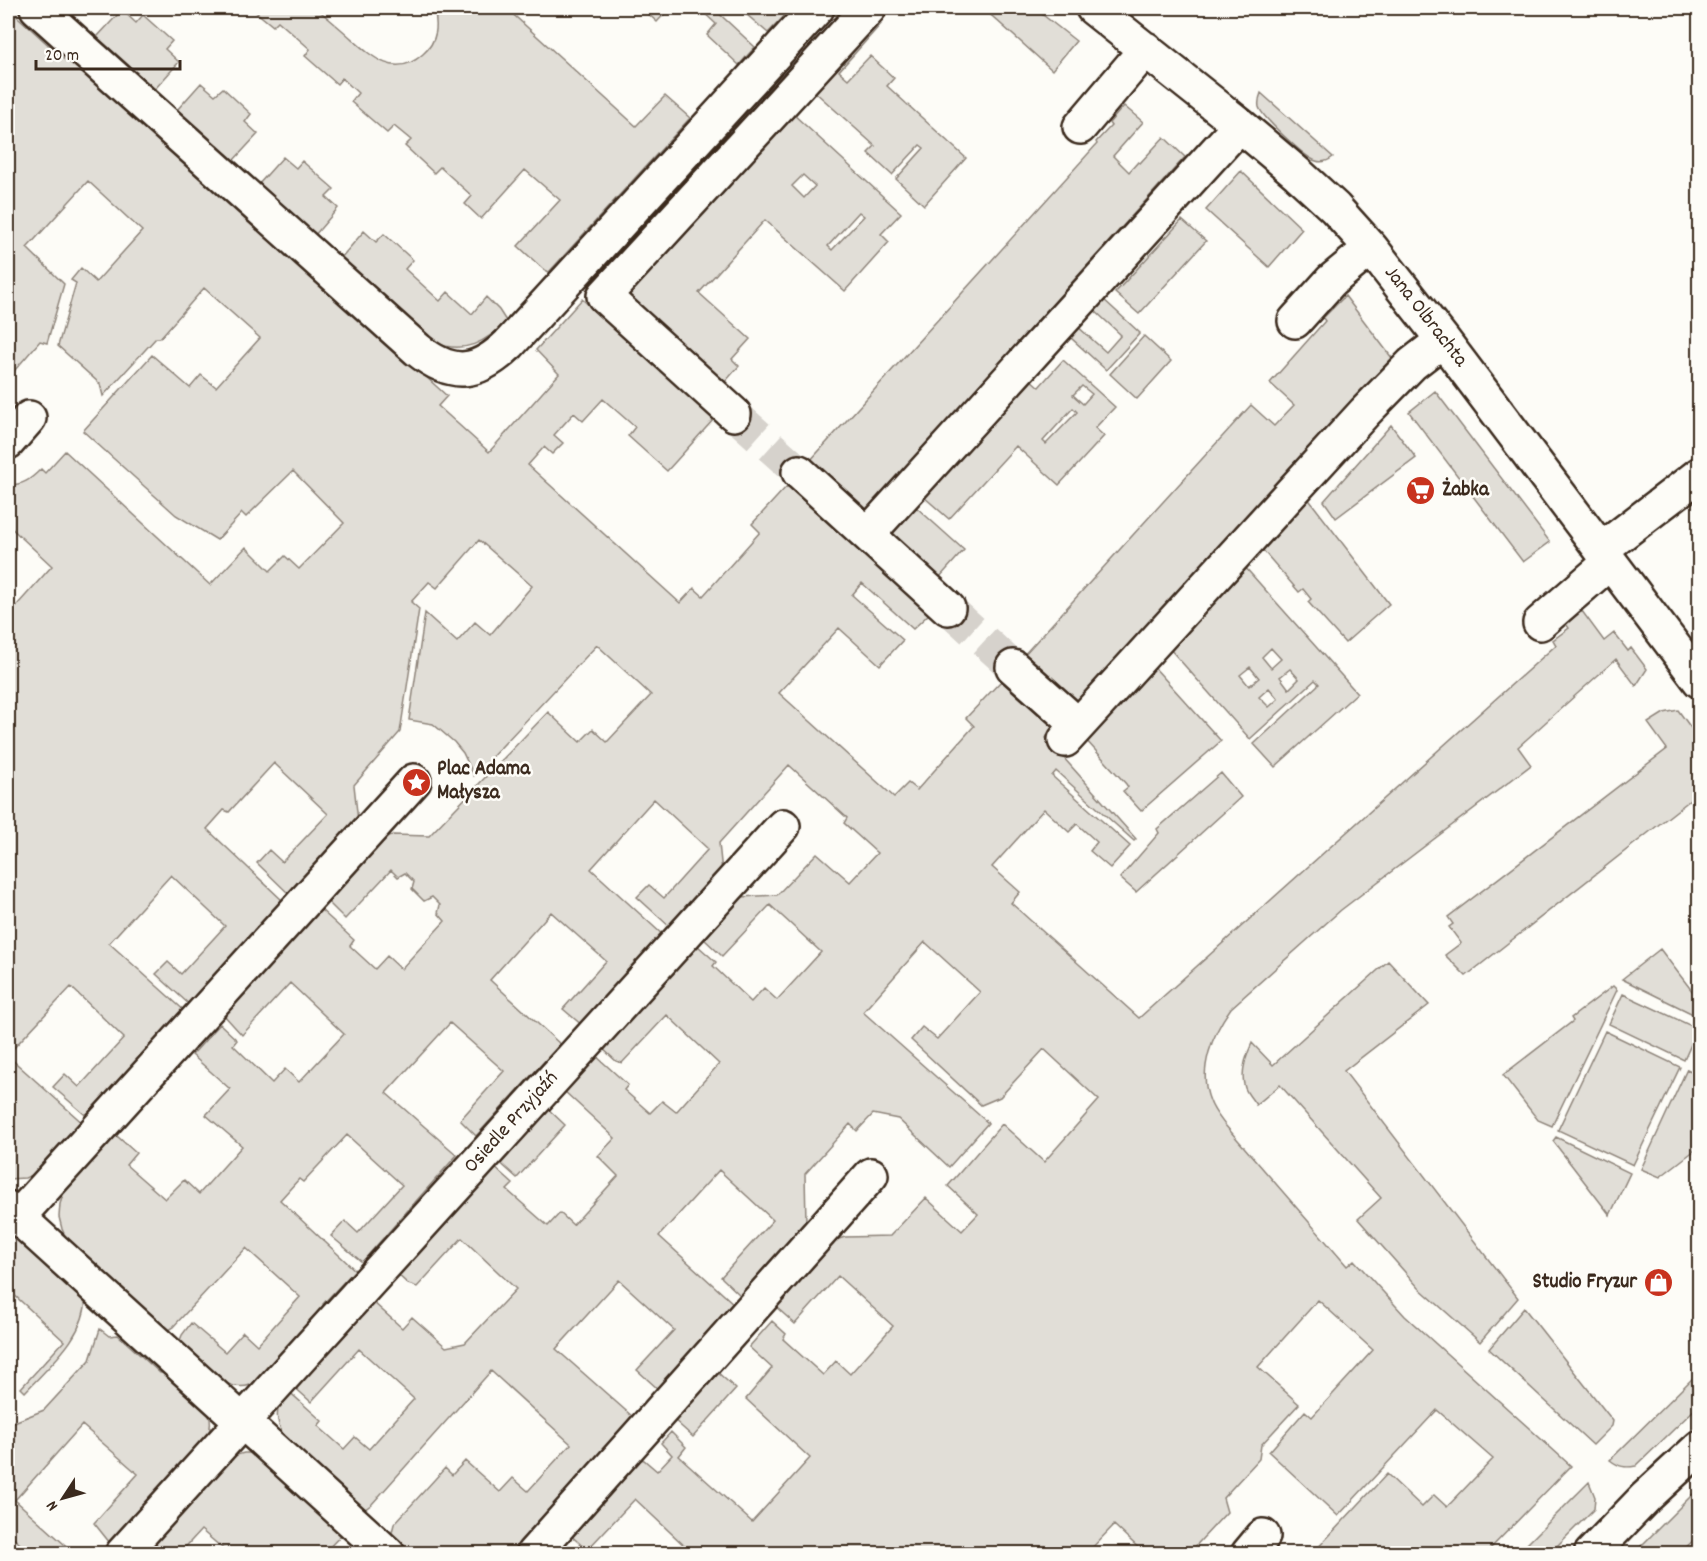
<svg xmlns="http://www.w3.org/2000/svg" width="1707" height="1561" font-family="Dekko,sans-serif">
  <rect width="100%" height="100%" fill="#fdfcf7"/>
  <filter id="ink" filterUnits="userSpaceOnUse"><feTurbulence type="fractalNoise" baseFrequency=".0167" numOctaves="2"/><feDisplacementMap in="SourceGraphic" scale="12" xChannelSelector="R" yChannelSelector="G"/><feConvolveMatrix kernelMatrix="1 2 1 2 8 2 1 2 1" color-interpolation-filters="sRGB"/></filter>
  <g filter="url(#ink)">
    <!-- built -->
    <path fill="#efece7" d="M1699,1535V1553H1680Z"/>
    <!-- green -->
    <path fill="#e1ded7" stroke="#8e847a" stroke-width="1.5" fill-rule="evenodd" d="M8,8L65,60L84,66L447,396L438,406L489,452L559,374L536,350L582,299L714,419L667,471L628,436L635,427L603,399L583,421L574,413L554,435L563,443L552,454L544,447L528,465L680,603L694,588L703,596L760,532L752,524L787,486L929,614L913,629L862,583L852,595L903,640L880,665L839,628L779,693L894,797L908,783L917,790L974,726L966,718L1001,681L1054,728L1046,738L1136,839L1134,841L1056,771L1052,776L1130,846L1110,868L1090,851L1097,842L1077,824L1069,832L1044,809L992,867L1020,892L1011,903L1139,1018L1556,645L1553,640L1569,628L1566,624L1582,611L1604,641L1614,633L1628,651L1631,648L1647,669L1636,686L1616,659L1518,747L1531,765L1341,910L1231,1008C1213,1033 1197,1070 1210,1101C1213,1110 1219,1117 1225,1125L1347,1266L1354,1260L1405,1316L1571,1466L1486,1553H1313L1387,1474L1422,1507L1434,1495L1447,1507L1493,1459L1437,1410L1338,1516L1269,1452L1305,1411L1312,1417L1373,1350L1318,1300L1258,1367L1299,1404L1261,1445L1259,1459L1223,1498L1227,1512L1189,1553H1144L1114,1525L1087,1553H686L689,1550L635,1499L587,1550L568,1533L636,1458L644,1460L657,1471L672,1455L661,1443L671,1432L686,1447L679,1456L752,1522L810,1458L746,1399L772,1368L749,1347L772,1321L786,1334L783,1339L823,1375L836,1361L850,1374L893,1326L838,1276L795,1324L775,1306L829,1244L836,1240L845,1237L890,1236L926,1198L962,1231L978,1214L948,1186L1002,1124L1044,1162L1099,1100L1044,1049L1000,1097L981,1105L911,1040L922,1027L937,1039L980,992L925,942L863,1012L988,1123L949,1167L898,1119L873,1114L857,1131L850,1124L805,1174L806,1222L741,1296L721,1277L773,1220L719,1170L659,1236L734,1304L658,1389L637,1370L674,1330L619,1280L556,1349L633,1417L512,1553H410L391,1536L394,1524L445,1468L452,1475L465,1461L500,1492L513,1478L528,1491L571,1444L491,1371L372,1504L364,1510L290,1444C275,1426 273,1409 286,1389L322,1421L318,1426L344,1449L355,1437L369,1449L414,1399L359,1349L311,1402L291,1384L365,1302L370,1306L374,1303L402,1328L412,1317L446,1347L465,1343L516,1289L462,1238L417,1287L408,1284L394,1271L492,1165L513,1184L507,1190L548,1226L560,1213L573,1225L618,1176L598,1156L615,1138L564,1091L595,1055L628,1085L624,1090L650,1113L662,1101L676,1112L719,1064L667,1015L622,1063L616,1061L601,1047L698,946L716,962L713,966L751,1002L764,988L777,1000L821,952L770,905L722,956L704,939L741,897L777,895L817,853L850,882L877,853L844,823L847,818L789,765L719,843L722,872L671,928L637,897L649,885L664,898L708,849L654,799L591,869L664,936L583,1026L563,1009L606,961L551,912L490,980L560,1044L476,1136L460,1120L504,1071L450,1023L386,1093L457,1155L362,1262L331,1236L345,1221L358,1233L402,1185L347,1135L303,1182L299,1179L280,1200L355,1270L323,1304L325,1310L259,1381C228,1401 200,1363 179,1343L182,1335L191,1323L225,1352L243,1332L257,1345L300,1297L246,1248L173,1327L165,1332L67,1240L62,1229L59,1217L60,1204L64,1192L113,1136L118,1137L136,1153L126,1165L165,1199L184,1180L199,1194L242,1146L206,1115L230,1089L192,1055L220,1024L237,1040L233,1045L272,1083L285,1069L299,1082L344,1034L290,983L242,1035L223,1014L320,909L354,940L350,946L375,969L387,956L401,969L445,921L438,913L440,905L432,897L424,901L412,889L414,882L405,873L398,877L391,870L345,919L327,901L381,840L393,835L429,836L548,712L580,742L593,729L607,742L651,695L597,645L474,776L463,753L454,742L433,724L409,720L425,613L457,642L475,622L490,635L532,586L479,540L437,588L429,582L411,602L419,609L400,732L354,785L358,821L292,897L257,863L269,850L282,862L328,814L274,763L229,812L224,810L207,829L283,901L192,1007L156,974L168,962L181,974L225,926L171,875L109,943L187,1013L91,1120L53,1087L65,1074L79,1087L124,1038L71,987L8,1054V613L9,614L52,566L8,525V485C23,485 30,480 41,469L45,473L65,451L210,585L246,547L270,571L285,556L299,569L344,523L293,471L246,517L242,513L217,540L176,515L83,431L152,355L190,388L201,375L216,387L260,338L204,288L160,338H156L103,396L100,384L58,346L76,283L71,280L81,268L96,282L142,231L88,181L27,248L64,284L47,343L40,341L8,378V81L11,76L8,73Z
      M251,8H316C328,18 340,28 351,38C373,58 396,79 423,54C438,41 438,25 434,8H506L636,126L665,96L690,118L549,272L543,269L518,246L560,200L525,170L481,219L465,204L472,196L440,167L434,173L405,146L411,140L394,126L387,133L351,102L358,93L342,78L337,84L305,56L310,49L278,21L273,26Z
      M642,8H670L657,22Z
      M699,8H713L755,47L739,65L707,35L716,24Z
      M739,8H792L768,33Z
      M983,8H1034L1076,41L1052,70Z
      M122,10L136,23L143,15L172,41L165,49L179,62L155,89L97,37Z
      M878,21L881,24L839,71L848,79L870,56L894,78L887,86L966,158L924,205L896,179L924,148L920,145L892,175L868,153L875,146L814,91Z
      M201,83L215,95L223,88L251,114L245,122L258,134L233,161L177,110Z
      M1261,93L1333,157C1328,161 1322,163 1316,161C1305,158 1262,117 1259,107C1258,102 1259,98 1261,93Z
      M1124,106L1143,122L1113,156L1129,172L1138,162L1140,163L1164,137L1185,157L866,511L809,462L1097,144L1096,142L1111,126L1109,123Z
      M793,114L901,213L881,234L889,242L845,291L765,220L699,293L750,339L732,359L739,366L725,382L629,295ZM803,175L815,186L804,198L792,186ZM859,212L864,216L832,250L828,246Z
      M283,157L296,168L302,161L334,189L326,197L338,208L315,235L258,185Z
      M1241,171L1302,229L1269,267L1206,210Z
      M1182,220L1206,241L1139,314L1115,293Z
      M364,231L376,242L384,234L413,260L405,269L440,301L448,292L472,314L486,297L499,310L506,321C486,343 464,354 435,343L340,259Z
      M1345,296L1392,358L1076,704L1023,656L1251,405L1274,426L1294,405L1270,383L1325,321L1323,318Z
      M1102,298L1140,333L1106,370L1070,337L1077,326L1106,352L1121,335L1093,309Z
      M1144,336L1171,361L1137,399L1110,374Z
      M1063,360L1115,407L1095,428L1104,436L1059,485L1016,446L949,519L924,497L1030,379L1039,387ZM1082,386L1092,394L1083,404L1073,395ZM1073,408L1077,412L1046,444L1043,441Z
      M1435,391L1550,542L1523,562L1409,412Z
      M1391,425L1416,458L1336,518L1324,501Z
      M1307,497L1389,604L1345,643L1308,602L1311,599L1303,589L1299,592L1261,548Z
      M916,507L964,550L939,578L891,534Z
      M1244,566L1357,693L1275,767L1254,744L1319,684L1315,680L1250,739L1169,648ZM1271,648L1281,659L1271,668L1262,657ZM1250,667L1259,678L1249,686L1240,675ZM1290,669L1299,679L1289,689L1280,677ZM1269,688L1278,699L1269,707L1259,697Z
      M1153,666L1221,741L1141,811L1123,791L1128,787L1126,784L1085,739Z
      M1678,710L1699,739V793L1466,976L1445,955L1461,943L1449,927L1453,924L1448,917L1667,749L1648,723L1664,713Z
      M1221,773L1241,797L1136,892L1120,878L1159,833L1157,829Z
      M1660,949L1699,1000V1017L1622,979Z
      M1388,961L1429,1005L1344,1071L1518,1298L1480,1342L1419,1288L1358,1219L1381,1198L1280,1085L1256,1105C1253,1100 1247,1094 1245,1088C1240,1074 1246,1056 1252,1043L1273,1065Z
      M1613,986L1617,990L1552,1126L1538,1120L1503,1075L1573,1021L1571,1018Z
      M1623,994L1698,1029L1684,1060L1609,1024Z
      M1605,1031L1680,1067L1633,1165L1558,1130Z
      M8,1056L86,1126L40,1172L25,1178L8,1179Z
      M1687,1069L1699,1075V1147L1660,1177L1641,1169Z
      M545,1106L565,1125L517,1178L496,1159Z
      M1556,1137L1630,1173L1610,1215L1553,1141Z
      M16,1232L86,1296C86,1336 50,1365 25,1392L21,1388L64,1341L11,1292L8,1295V1235Z
      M1524,1308L1613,1421L1612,1426L1593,1445L1489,1349Z
      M100,1329L109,1336L118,1335L160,1373L174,1372C190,1390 219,1409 208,1435L114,1541L110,1543L94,1523L138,1474L82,1425L15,1500L74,1553L31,1554L8,1533V1416L14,1422L44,1410L90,1360Z
      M715,1370L736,1389L693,1437L672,1418Z
      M1699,1372V1405L1636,1466C1625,1468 1619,1467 1610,1460Z
      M244,1453H254L345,1531L324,1553H228L201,1530L180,1553L139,1554L226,1458Z
      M1589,1482L1595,1497L1594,1509L1550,1553H1518Z
      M1699,1488V1535L1680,1553H1634Z"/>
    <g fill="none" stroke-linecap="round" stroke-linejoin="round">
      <!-- minor-tunnel -->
      <path stroke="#d6d2cc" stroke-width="33" stroke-dasharray="33 16" stroke-linecap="butt" d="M734,414L799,472
        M948,608L1013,667"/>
      <defs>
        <path id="minor" d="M37,8L418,350C453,378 478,374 509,344L817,8
          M1093,8L1240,125L1298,174L1335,208L1371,248L1443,340L1700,681
          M1080,127L1146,49
          M1295,321L1331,281L1371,248
          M734,414L604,296L869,8
          M8,442L29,418
          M799,472L948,608
          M868,534L1240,125
          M1601,550L1700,474
          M1540,623L1610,562
          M1013,667L1078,725
          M1065,740L1365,412L1412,364L1443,340
          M8,1208L388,1554
          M18,1217L414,781
          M122,1554L783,826
          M533,1554L871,1175
          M1248,1554L1263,1536"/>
        <path id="major" d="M1591,1554L1646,1497L1700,1447"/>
      </defs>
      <!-- minor casing -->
      <use href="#minor" stroke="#3b2a1e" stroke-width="38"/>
      <!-- major casing -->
      <use href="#major" stroke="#3b2a1e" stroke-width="38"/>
      <!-- minor -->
      <use href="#minor" stroke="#fdfcf7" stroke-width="33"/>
      <!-- major -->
      <use href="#major" stroke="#fdfcf7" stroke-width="33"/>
      <!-- tram -->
      <path stroke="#3b2a1e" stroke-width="1.5" d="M1696,1554L1700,1551"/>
    </g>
  </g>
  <!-- icons -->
  <defs>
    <symbol id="supermarket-disc" viewBox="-11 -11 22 22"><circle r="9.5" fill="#c8321e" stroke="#fdfcf7"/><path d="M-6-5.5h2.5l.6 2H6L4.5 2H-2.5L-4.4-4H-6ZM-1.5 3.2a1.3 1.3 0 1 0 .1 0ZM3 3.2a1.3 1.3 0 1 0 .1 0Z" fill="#fff"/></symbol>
    <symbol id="sight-disc" viewBox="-11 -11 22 22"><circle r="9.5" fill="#c8321e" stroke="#fdfcf7"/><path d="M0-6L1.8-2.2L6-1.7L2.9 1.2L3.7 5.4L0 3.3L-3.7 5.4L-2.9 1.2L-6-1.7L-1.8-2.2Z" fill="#fff"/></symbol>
    <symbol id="shop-disc" viewBox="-11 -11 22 22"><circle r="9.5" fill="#c8321e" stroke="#fdfcf7"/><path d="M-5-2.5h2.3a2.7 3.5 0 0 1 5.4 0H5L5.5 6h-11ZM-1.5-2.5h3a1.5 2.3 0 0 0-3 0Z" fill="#fff"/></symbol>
  </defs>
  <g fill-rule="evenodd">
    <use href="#supermarket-disc" x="1404" y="474" width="33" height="33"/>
    <use href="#sight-disc" x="400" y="766" width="33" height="33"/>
    <use href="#shop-disc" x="1642" y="1266" width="33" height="33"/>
  </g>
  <g text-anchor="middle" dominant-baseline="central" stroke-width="5" stroke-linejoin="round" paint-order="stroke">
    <!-- street labels -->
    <g font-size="21" fill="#3b2a1e" stroke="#fdfcf7">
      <text transform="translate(1425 317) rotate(52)">Jana Olbrachta</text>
      <text transform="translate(512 1123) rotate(-48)">Osiedle Przyjaźń</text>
    </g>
    <!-- poi labels -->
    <g font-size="21" font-weight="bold" fill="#3b2a1e" stroke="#fdfcf7" text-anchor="start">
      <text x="1442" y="491">Żabka</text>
      <text x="437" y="770">Plac Adama<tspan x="437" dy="24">Małysza</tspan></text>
      <text x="1637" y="1283" text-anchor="end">Studio Fryzur</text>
    </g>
  </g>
  <!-- margin -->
  <rect width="1707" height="1561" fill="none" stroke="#fdfcf7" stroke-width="30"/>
  <rect x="15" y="15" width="1677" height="1531" fill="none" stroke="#3b2a1e" stroke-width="2" filter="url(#ink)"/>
  <!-- north arrow -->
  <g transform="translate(63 1498) rotate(234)" stroke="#fdfcf7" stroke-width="4.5" paint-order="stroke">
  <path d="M0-4.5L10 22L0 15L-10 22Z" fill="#3b2a1e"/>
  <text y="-9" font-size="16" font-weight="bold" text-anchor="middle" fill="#3b2a1e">N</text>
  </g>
  <!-- scale -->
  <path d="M36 60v9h144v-9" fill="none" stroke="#3b2a1e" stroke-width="3"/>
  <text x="45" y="60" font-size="18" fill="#3b2a1e" stroke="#fdfcf7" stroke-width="4.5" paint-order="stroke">20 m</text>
</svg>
